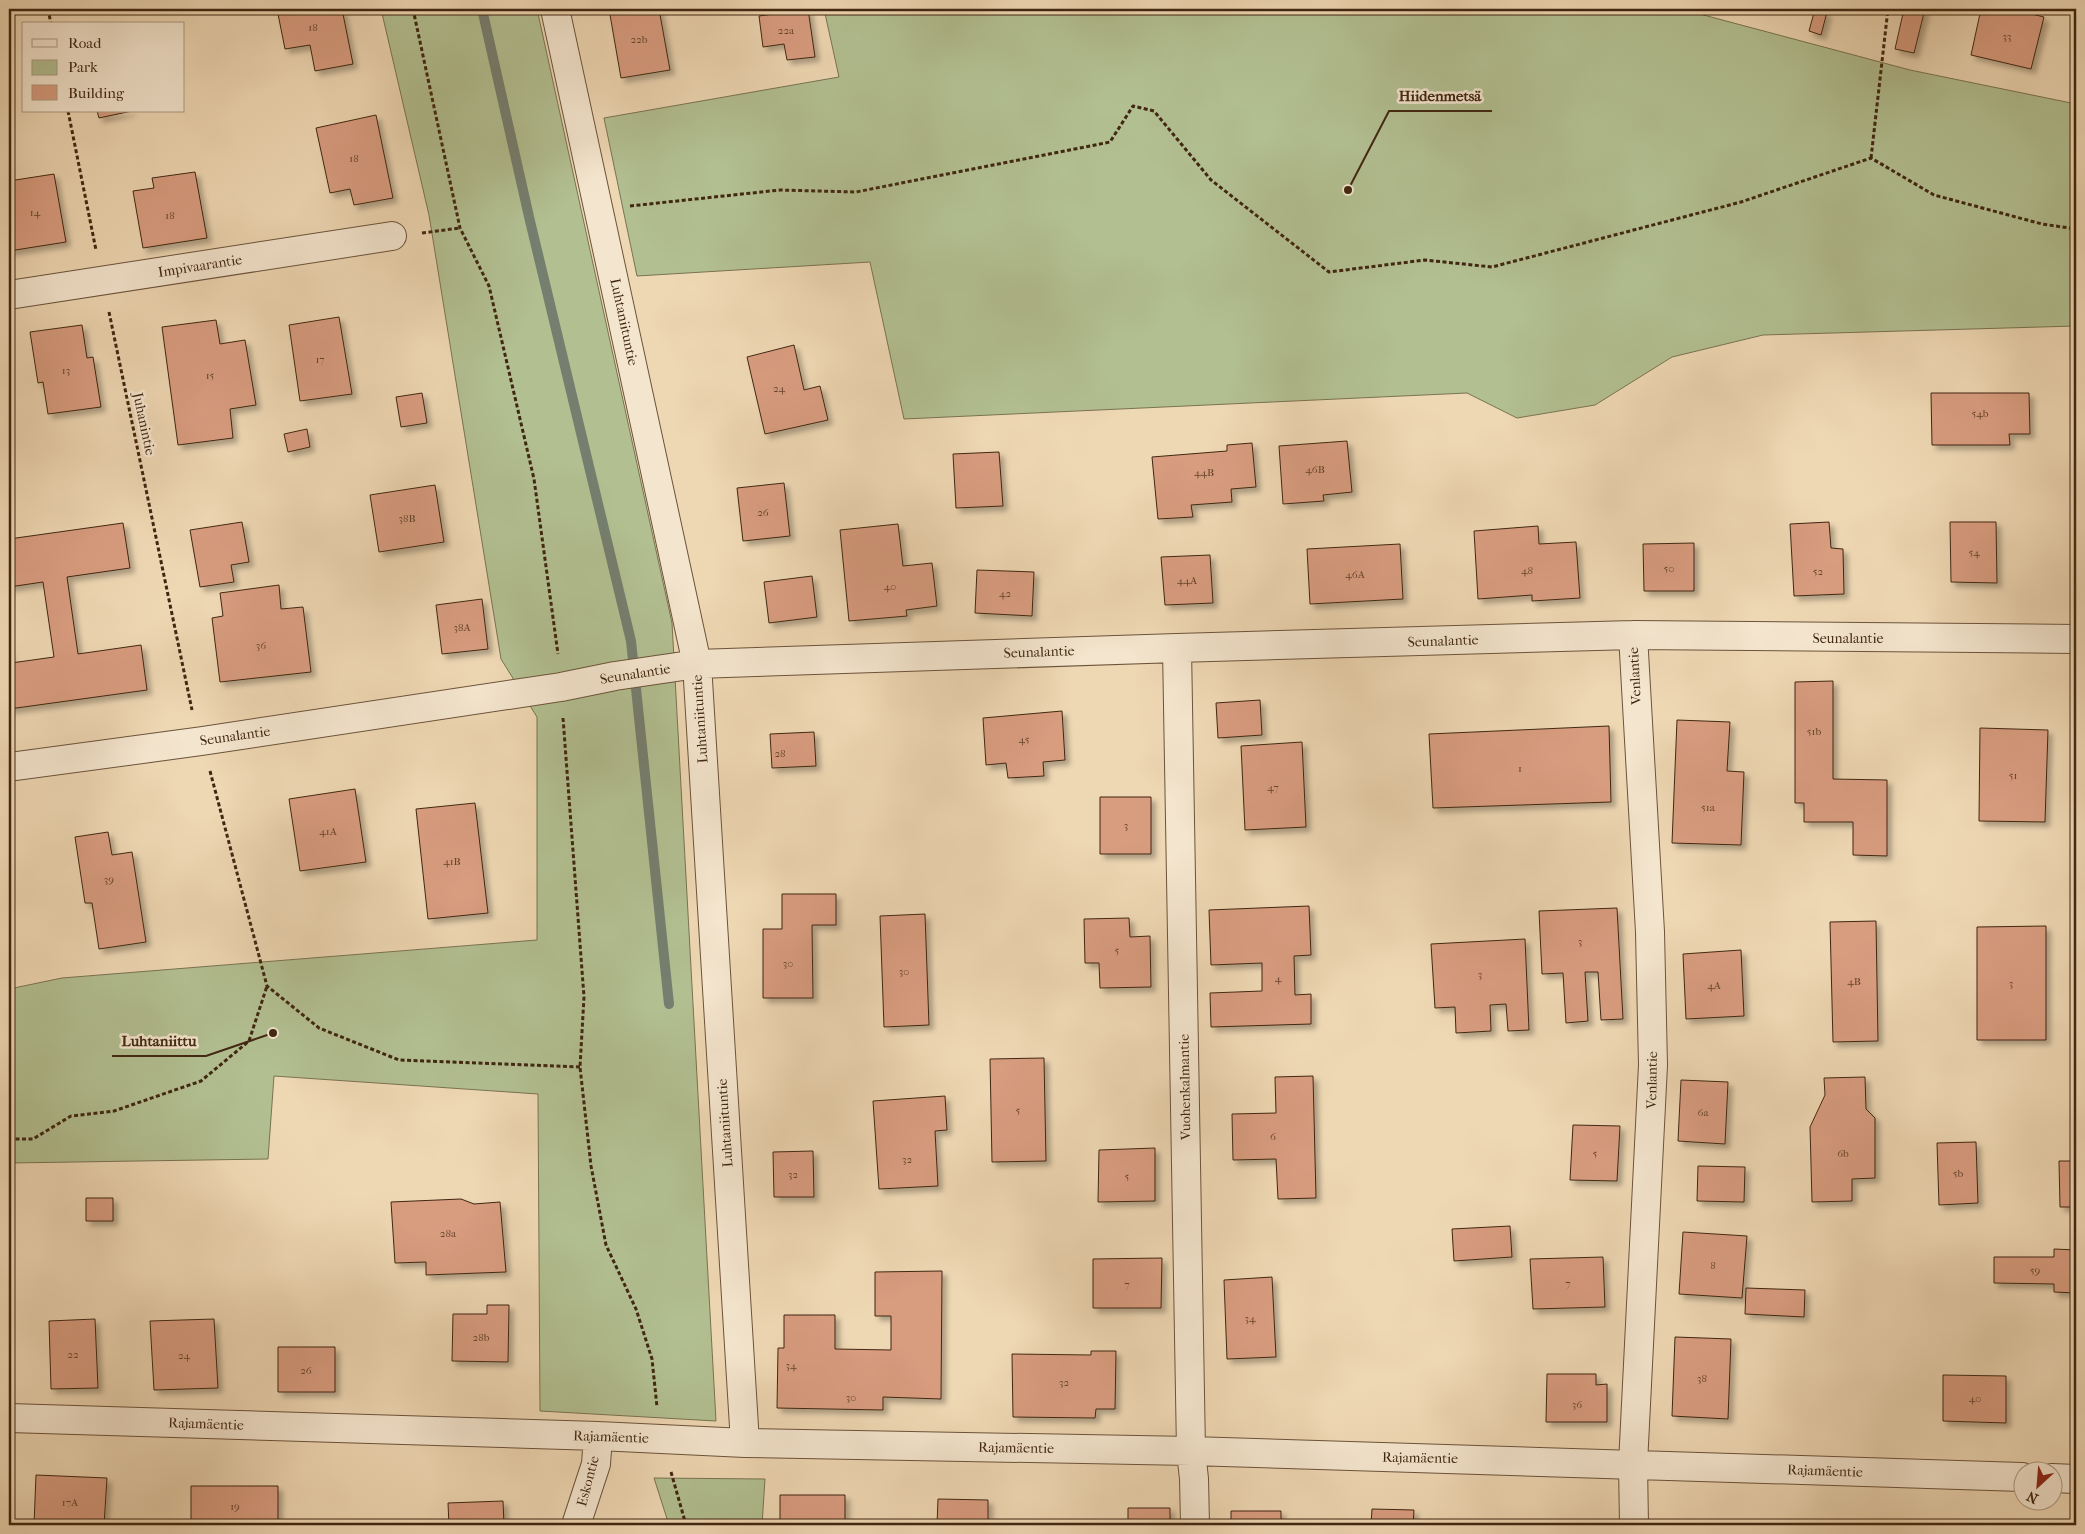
<svg xmlns="http://www.w3.org/2000/svg" width="2085" height="1534" font-family="'IM FELL French Canon',serif">
  <defs>
    <filter id="shadow"><feDropShadow dx="4.5" dy="4.5" stdDeviation="2.5" flood-color="#0004"/></filter>
  </defs>
  <rect width="100%" height="100%" fill="#eed7b3"/>
  <filter id="stains"><feTurbulence type="fractalNoise" baseFrequency=".004" numOctaves="4"/><feColorMatrix values="0 0 0 0 .2 0 0 0 0 .09 0 0 0 0 .02 0 0 0 .5 -.17"/></filter>
  <radialGradient id="worn" r=".72"><stop offset=".6" stop-color="#630" stop-opacity="0"/><stop offset="1" stop-color="#630" stop-opacity=".3"/></radialGradient>
  <!-- green -->
  <path fill="#b2bf91" stroke="#797351" d="M381,9H537L672,623L716,1421L540,1411L538,1094L274,1076L268,1159L9,1163V989L62,978L537,940V717L501,659L429,215Z
    M824,9H1681L1910,70L2076,104V326L1763,335L1672,357L1595,405L1517,418L1467,393L904,419L870,262L637,276L604,118L839,77Z
    M654,1478L765,1479L762,1525H669Z"/>
  <g fill="none" stroke-linecap="round" stroke-linejoin="round">
    <!-- stream -->
    <path stroke="#757f6f" stroke-width="10" d="M482,9L530,221L631,641L669,1004"/>
  </g>
  <!-- building -->
  <path fill="#d89c7f" stroke="#402711" filter="url(#shadow)" d="M277,9H342L353,64L315,71L310,45L285,49Z
    M609,9H659L670,70L621,78Z
    M808,9L815,57L787,60L784,44L763,47L759,16Z
    M1815,9L1827,12L1821,35L1809,31Z
    M1904,9H1925L1914,53L1895,49Z
    M1981,9H2011L2044,17L2031,69L1971,55Z
    M97,111H132L99,118Z
    M376,115L393,198L354,205L350,189L330,193L316,128Z
    M195,172L207,238L143,248L133,191L154,188L152,178Z
    M54,174L66,242L9,251V181Z
    M339,317L352,394L300,401L289,325Z
    M216,320L220,344L245,340L256,405L230,409L233,438L178,445L162,327Z
    M82,325L87,358L93,357L101,407L48,414L43,382L38,383L30,332Z
    M794,345L804,390L820,386L828,420L765,434L747,357Z
    M422,393L427,423L401,427L396,397Z
    M1931,393H2029L2030,434H2009L2010,445H1932Z
    M307,429L310,447L288,452L284,434Z
    M1347,441L1352,492L1323,495L1324,501L1283,504L1279,446Z
    M1252,443L1256,487L1231,489L1232,502L1191,505L1193,517L1158,519L1152,457L1227,451V445Z
    M999,452L1003,506L956,508L953,454Z
    M784,483L790,536L743,541L737,488Z
    M435,485L444,542L379,552L370,495Z
    M242,522L249,562L231,565L234,582L200,587L190,530Z
    M1829,522L1831,548L1843,549L1844,594L1794,596L1790,524Z
    M1950,522H1996L1997,583L1951,582Z
    M123,523L130,568L67,577L78,654L141,645L147,690L9,709V651L11,663L54,657L43,582L9,587V539Z
    M898,524L903,566L932,563L937,606L906,610L907,616L849,621L840,530Z
    M1538,526L1539,544L1576,542L1580,598L1532,601V595L1478,599L1474,531Z
    M1694,543V591H1644L1643,544Z
    M1400,544L1403,599L1310,604L1307,549Z
    M1210,555L1213,603L1165,605L1161,557Z
    M977,570L1034,572L1032,616L975,613Z
    M812,576L817,617L769,623L764,582Z
    M279,585L281,609L303,607L311,672L220,682L212,618L223,616L220,593Z
    M482,599L488,649L442,654L436,605Z
    M1833,681V779L1887,780V856L1853,855V822H1804V803H1795V682Z
    M1260,700L1262,735L1218,738L1216,703Z
    M1062,711L1065,760L1043,762L1044,776L1008,778L1006,763L986,765L983,718Z
    M1677,720L1730,722L1727,771L1744,772L1741,845L1672,843Z
    M1609,726L1611,802L1433,808L1429,734Z
    M1980,728L2048,730L2045,822L1979,821Z
    M814,732L816,766L772,768L770,734Z
    M1302,742L1306,827L1245,830L1241,746Z
    M355,789L366,862L300,871L289,799Z
    M1100,797H1151V854H1100Z
    M475,803L488,913L428,919L416,809Z
    M108,832L112,855L132,852L146,942L99,949L92,903H85L75,837Z
    M782,894H836V925H812L813,998H763V929H782Z
    M1309,906L1311,955L1294,956L1295,995L1311,994V1024L1211,1027L1210,993L1262,991V963L1211,965L1209,910Z
    M1617,908L1623,1019L1601,1020L1598,972H1585L1588,1021L1566,1023L1563,973L1542,974L1539,911Z
    M925,914L929,1025L884,1027L880,916Z
    M1129,918L1130,937L1150,936L1151,987L1100,988L1099,963H1085L1084,919Z
    M1876,921L1878,1041L1833,1042L1830,922Z
    M2046,926V1040H1977V927Z
    M1525,939L1529,1030L1508,1031L1506,1004L1490,1005L1491,1031L1456,1033L1455,1007L1435,1008L1431,944Z
    M1741,950L1744,1016L1686,1019L1683,954Z
    M1044,1058L1046,1161L992,1162L990,1059Z
    M1313,1076L1316,1198L1278,1199L1276,1159L1233,1160L1232,1114L1276,1113L1275,1077Z
    M1865,1077L1866,1109L1875,1118V1178L1852,1179V1201L1812,1202L1810,1127L1825,1095L1824,1078Z
    M1681,1080L1728,1082L1725,1144L1678,1141Z
    M945,1096L947,1130L935,1131L938,1186L879,1189L873,1101Z
    M1573,1125L1620,1126L1617,1181L1570,1180Z
    M1976,1142L1978,1203L1939,1205L1937,1143Z
    M1155,1148V1201L1098,1202L1099,1150Z
    M813,1151L814,1197H774L773,1152Z
    M2059,1161H2076V1207H2060Z
    M1698,1166L1745,1167L1744,1202L1697,1201Z
    M86,1198H113V1221H86Z
    M461,1199L474,1204L500,1202L506,1272L426,1275V1262L395,1263L391,1202Z
    M1510,1226L1512,1257L1454,1261L1452,1229Z
    M1683,1232L1747,1236L1742,1298L1679,1294Z
    M2054,1249L2076,1250V1293L2054,1292V1284L1994,1283V1257H2054Z
    M1603,1257L1605,1307L1533,1309L1530,1259Z
    M1162,1258L1161,1308H1093V1259Z
    M942,1271L941,1399L883,1397V1410L777,1408L778,1348H784V1315H835V1349L891,1350V1316H875V1272Z
    M1272,1277L1276,1357L1227,1359L1224,1280Z
    M1746,1288L1805,1290L1804,1317L1745,1314Z
    M487,1305H509L508,1362L452,1361L453,1314H487Z
    M95,1319L98,1388L51,1389L49,1321Z
    M214,1319L218,1388L154,1390L150,1321Z
    M1675,1337L1731,1339L1728,1419L1672,1416Z
    M278,1347H335V1392H278Z
    M1091,1351H1116L1115,1409H1096L1095,1418L1013,1417L1012,1354L1091,1355Z
    M1547,1374H1596V1385L1607,1384V1422H1546Z
    M1943,1375L2006,1376V1423L1943,1421Z
    M36,1475L107,1478L104,1525H34Z
    M191,1486H278V1525H191Z
    M780,1495H845V1525H780Z
    M938,1499L988,1500V1525H937Z
    M503,1501L504,1525H449L448,1503Z
    M1128,1508H1170V1525H1128Z
    M1372,1509L1414,1510L1413,1525H1371Z
    M1231,1511H1281V1525H1231Z
    M1829,1520H1883V1525H1829Z"/>
  <g fill="none" stroke-linecap="round" stroke-linejoin="round">
    <defs>
      <path id="minor" d="M9,295L392,236
        M1633,635L1650,932L1653,1065L1633,1464L1634,1525
        M1177,648L1191,1451L1194,1479L1195,1525
        M9,1418L598,1436L745,1443L1191,1451L2022,1477
        M745,1443L697,664L1177,648L1633,635L2076,639
        M2052,1478L2076,1479
        M576,1525L596,1464L598,1436"/>
      <path id="tertiary" d="M9,767L202,741L561,687L615,676L697,664L555,9"/>
    </defs>
    <!-- minor casing -->
    <use href="#minor" stroke="#6c533a" stroke-width="30"/>
    <!-- tertiary casing -->
    <use href="#tertiary" stroke="#6c533a" stroke-width="30"/>
    <!-- path -->
    <path stroke="#402711" stroke-width="3" stroke-dasharray="4 2.5" stroke-linecap="butt" d="M48,9L51,24
      M413,9L460,228L489,286L534,479L558,654
      M68,111L96,250
      M1871,158L1888,9
      M630,206L780,190L856,192L1110,142L1133,106L1154,111L1211,180L1329,272L1425,260L1492,267L1741,202L1871,158L1934,195L2042,224L2076,229
      M422,233L460,228
      M109,312L192,710
      M563,718L584,997L580,1067L591,1166L606,1245L636,1309L652,1359L657,1407
      M210,771L267,986L319,1028L399,1060L580,1067
      M9,1139H33L71,1116L114,1111L201,1081L249,1041L267,986
      M671,1472L686,1525"/>
    <!-- minor -->
    <use href="#minor" stroke="#f4e5ce" stroke-width="28"/>
    <!-- tertiary -->
    <use href="#tertiary" stroke="#f4e5ce" stroke-width="28"/>
  </g>
  <g text-anchor="middle" dominant-baseline="central" stroke-width="5" stroke-linejoin="round" paint-order="stroke">
    <!-- number labels -->
    <g font-size="11" fill="#66442c">
      <text x="313" y="27">18</text>
      <text x="786" y="30">22a</text>
      <text x="2007" y="36">33</text>
      <text x="639" y="39">22b</text>
      <text x="354" y="158">18</text>
      <text x="35" y="212">14</text>
      <text x="170" y="215">18</text>
      <text x="320" y="359">17</text>
      <text x="66" y="370">13</text>
      <text x="210" y="375">15</text>
      <text x="779" y="388">24</text>
      <text x="1980" y="413">54b</text>
      <text x="1315" y="469">46B</text>
      <text x="1204" y="472">44B</text>
      <text x="763" y="512">26</text>
      <text x="407" y="518">38B</text>
      <text x="1974" y="552">54</text>
      <text x="1669" y="568">50</text>
      <text x="1527" y="570">48</text>
      <text x="1818" y="571">52</text>
      <text x="1355" y="574">46A</text>
      <text x="1187" y="580">44A</text>
      <text x="890" y="586">40</text>
      <text x="1005" y="593">42</text>
      <text x="462" y="627">38A</text>
      <text x="261" y="645">36</text>
      <text x="1814" y="731">51b</text>
      <text x="1024" y="739">45</text>
      <text x="780" y="753">28</text>
      <text x="1520" y="768">1</text>
      <text x="2013" y="775">51</text>
      <text x="1273" y="787">47</text>
      <text x="1708" y="807">51a</text>
      <text x="1126" y="825">3</text>
      <text x="328" y="831">41A</text>
      <text x="452" y="861">41B</text>
      <text x="109" y="879">39</text>
      <text x="1580" y="941">3</text>
      <text x="1117" y="950">5</text>
      <text x="788" y="963">30</text>
      <text x="904" y="971">30</text>
      <text x="1480" y="974">3</text>
      <text x="1278" y="978">4</text>
      <text x="1854" y="981">4B</text>
      <text x="2011" y="983">3</text>
      <text x="1714" y="985">4A</text>
      <text x="1018" y="1110">5</text>
      <text x="1703" y="1112">6a</text>
      <text x="1273" y="1136">6</text>
      <text x="1595" y="1153">5</text>
      <text x="1843" y="1153">6b</text>
      <text x="907" y="1159">32</text>
      <text x="1958" y="1173">5b</text>
      <text x="793" y="1174">32</text>
      <text x="1127" y="1176">5</text>
      <text x="448" y="1233">28a</text>
      <text x="1713" y="1265">8</text>
      <text x="2035" y="1270">59</text>
      <text x="1568" y="1283">7</text>
      <text x="1127" y="1284">7</text>
      <text x="1250" y="1318">34</text>
      <text x="481" y="1337">28b</text>
      <text x="73" y="1354">22</text>
      <text x="184" y="1355">24</text>
      <text x="791" y="1365">34</text>
      <text x="306" y="1370">26</text>
      <text x="1702" y="1378">38</text>
      <text x="1064" y="1382">32</text>
      <text x="851" y="1397">30</text>
      <text x="1975" y="1398">40</text>
      <text x="1577" y="1404">36</text>
      <text x="70" y="1502">17A</text>
      <text x="235" y="1506">19</text>
    </g>
    <!-- street labels -->
    <g font-size="14" fill="#402711" stroke="#f4e5ce">
      <text transform="translate(200 266) rotate(-9)">Impivaarantie</text>
      <text transform="translate(624 322) rotate(78)">Luhtaniituntie</text>
      <text transform="translate(144 424) rotate(78)">Juhanintie</text>
      <text x="1848" y="638">Seunalantie</text>
      <text transform="translate(1443 641) rotate(-2)">Seunalantie</text>
      <text transform="translate(1039 652) rotate(-2)">Seunalantie</text>
      <text transform="translate(635 674) rotate(-9)">Seunalantie</text>
      <text transform="translate(1635 676) rotate(-93)">Venlantie</text>
      <text transform="translate(700 719) rotate(-94)">Luhtaniituntie</text>
      <text transform="translate(235 736) rotate(-8)">Seunalantie</text>
      <text transform="translate(1652 1080) rotate(-89)">Venlantie</text>
      <text transform="translate(1185 1087) rotate(-91)">Vuohenkalmantie</text>
      <text transform="translate(725 1123) rotate(-94)">Luhtaniituntie</text>
      <text transform="translate(206 1424) rotate(2)">Rajamäentie</text>
      <text transform="translate(611 1437) rotate(2)">Rajamäentie</text>
      <text transform="translate(1016 1448) rotate(1)">Rajamäentie</text>
      <text transform="translate(1420 1458) rotate(1)">Rajamäentie</text>
      <text transform="translate(1825 1471) rotate(2)">Rajamäentie</text>
      <text transform="translate(588 1481) rotate(-75)">Eskontie</text>
    </g>
  </g>
  <!-- callouts -->
  <path fill="none" stroke="#402711" stroke-width="2" d="M1348 190L1389 111H1492M273 1033L206 1056H112"/>
  <g fill="#402711" stroke="#f4e5ce" stroke-width="2">
    <circle cx="1348" cy="190" r="5"/>
    <circle cx="273" cy="1033" r="5"/>
  </g>
  <g font-size="15" text-anchor="middle" font-weight="bold" fill="#402711" stroke="#f4e5ce" stroke-width="5" stroke-linejoin="round" paint-order="stroke">
    <text x="1440" y="101">Hiidenmetsä</text>
    <text x="159" y="1046">Luhtaniittu</text>
  </g>
  <!-- margin -->
  <rect width="2085" height="1534" fill="none" stroke="#eed7b3" stroke-width="30"/>
  <rect x="10" y="10" width="2065" height="1514" fill="none" stroke="#402711" stroke-width="2.5"/>
  <rect x="15" y="15" width="2055" height="1504" fill="none" stroke="#402711"/>
  <!-- legend -->
  <rect x="22" y="22" width="162" height="90" fill="#f4e5ce" stroke="#ac9982"/>
  <rect x="32" y="39" width="25" height="8" fill="#f4e5ce" stroke="#ac9982"/>
  <text x="68" y="48" font-size="15" fill="#402711">Road</text>
  <rect x="32" y="60" width="25" height="15" fill="#b2bf91" stroke="#ac9982"/>
  <text x="68" y="72" font-size="15" fill="#402711">Park</text>
  <rect x="32" y="85" width="25" height="15" fill="#d89c7f" stroke="#ac9982"/>
  <text x="68" y="98" font-size="15" fill="#402711">Building</text>
  <!-- north arrow -->
  <g transform="translate(2038 1486) rotate(206)"><circle r="24" fill="#f4e5ce" stroke="#ac9982"/>
  <path d="M0-4L9 19L0 12L-9 19Z" fill="#8f2418"/>
  <text y="-8" font-size="14" font-weight="bold" text-anchor="middle" fill="#402711">N</text>
  </g>
  <rect width="100%" height="100%" filter="url(#stains)"/>
  <rect width="100%" height="100%" fill="url(#worn)"/>
</svg>
